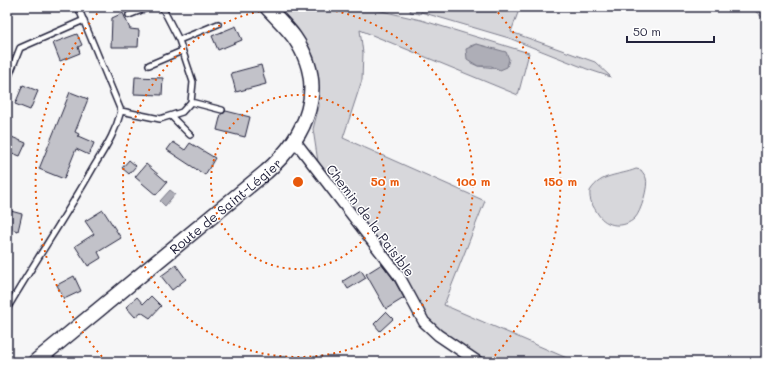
<svg xmlns="http://www.w3.org/2000/svg" width="773" height="369" font-family="Mali,sans-serif">
  <rect width="100%" height="100%" fill="#f6f6f7"/>
  <filter id="ink" filterUnits="userSpaceOnUse"><feTurbulence type="fractalNoise" baseFrequency=".025" numOctaves="2"/><feDisplacementMap in="SourceGraphic" scale="8" xChannelSelector="R" yChannelSelector="G"/><feConvolveMatrix kernelMatrix="1 2 1 2 8 2 1 2 1" color-interpolation-filters="sRGB"/></filter>
  <g filter="url(#ink)">
    <!-- green -->
    <path fill="#d7d7db" stroke="#7c7c8b" fill-rule="evenodd" d="M278,7H364L421,20L529,53L518,95L360,30L363,53L362,80L343,138L485,201L444,305L576,362H484L445,336L428,319L405,276L318,162L313,129L319,106L314,57L304,39ZM476,44L482,46L495,68L478,66L471,63L470,46Z
      M411,7H520L511,32L595,62L611,77L587,69L509,38L421,12L420,14L410,12Z
      M751,7H766V21Z
      M636,169L641,170C643,173 645,175 646,178C649,185 641,212 635,218C624,229 606,227 598,214C593,206 589,201 590,191C601,173 619,176 636,169Z"/>
    <!-- water -->
    <path fill="#aeaeb7" stroke="#767685" d="M477,44L506,52L509,59L507,67L500,70L491,66H478L467,59L466,49Z
      M170,190L175,194L165,206L160,201Z"/>
    <!-- building -->
    <path fill="#c2c2c9" stroke="#22223b" d="M123,13L130,29L139,30L138,47H111L112,18Z
      M236,26L242,40L218,50L212,36Z
      M77,34L82,45L78,47L80,53L60,61L53,43Z
      M261,65L266,84L236,92L231,73Z
      M135,77L163,78L162,95L134,94Z
      M23,85L38,91L30,110L15,104Z
      M70,92L88,99L75,132L79,134L78,136L94,143L89,155L76,149L64,179L39,169Z
      M226,111L250,117L245,137L217,130L221,114Z
      M7,135L26,143L20,156L7,151Z
      M173,142L185,150L190,143L215,158L205,175L167,150Z
      M129,160L136,166L129,174L122,168Z
      M146,164L167,182L156,195L135,177Z
      M7,210L22,214L18,231L7,228Z
      M103,210L121,238L98,252L101,258L88,266L75,246L94,234L85,221Z
      M382,264L394,280L404,298L386,309L366,274Z
      M176,265L186,279L172,290L161,276Z
      M361,270L366,278L348,289L343,281Z
      M74,276L81,291L64,299L57,285Z
      M151,296L161,306L150,318L141,312L135,317L126,307L137,297L143,304Z
      M386,312L393,319L380,331L374,324Z"/>
    <g fill="none" stroke-linecap="round" stroke-linejoin="round">
      <defs>
        <path id="lane" d="M129,15L149,7
          M179,40L218,24
          M149,65L182,51
          M7,81L20,48L84,20
          M191,102L222,110
          M121,111L160,119L182,112L191,102L193,82L179,40L162,7
          M171,116L190,135
          M7,309C35,261 66,216 93,168C105,148 115,134 121,111L78,7"/>
        <path id="street" d="M295,141L399,276L424,322L438,335L478,362"/>
        <g id="secondary">
          <path id="s1" d="M35,362L266,172C307,136 329,87 294,37C286,26 276,17 267,7"/>
        </g>
      </defs>
      <!-- lane casing -->
      <use href="#lane" stroke="#22223b" stroke-width="8"/>
      <!-- street casing -->
      <use href="#street" stroke="#22223b" stroke-width="13"/>
      <!-- secondary casing -->
      <use href="#secondary" stroke="#22223b" stroke-width="17"/>
      <!-- lane -->
      <use href="#lane" stroke="#fff" stroke-width="5"/>
      <!-- street -->
      <use href="#street" stroke="#fff" stroke-width="10"/>
      <!-- secondary -->
      <use href="#secondary" stroke="#fff" stroke-width="14"/>
    </g>
  </g>
  <!-- distance rings -->
  <g fill="none" stroke="#e8590c" stroke-width="2" stroke-dasharray="2 4">
    <circle cx="298" cy="182" r="87"/>
    <path d="M300 7A175 175 0 1 1 296 7"/>
    <path d="M106 361A262 262 0 0 1 102 8M494 8A262 262 0 0 1 490 361"/>
  </g>
  <g text-anchor="middle" dominant-baseline="central" stroke-width="3" stroke-linejoin="round" paint-order="stroke">
    <!-- street labels -->
    <g font-size="13" fill="#22223b" stroke="#fff">
      <text stroke="none"><textPath href="#s1" startOffset="246">Route de Saint-Légier</textPath></text>
      <text transform="translate(371 220) rotate(53)">Chemin de la Paisible</text>
    </g>
  </g>
  <circle cx="298" cy="182" r="6" fill="#e8590c" stroke="#fff" stroke-width="2"/>
  <g font-size="12" text-anchor="middle" font-weight="bold" fill="#e8590c" stroke="#fff" stroke-width="3" stroke-linejoin="round" paint-order="stroke">
    <text x="385" y="186">50 m</text>
    <text x="473" y="186">100 m</text>
    <text x="560" y="186">150 m</text>
  </g>
  <!-- margin -->
  <rect width="773" height="369" fill="none" stroke="#fff" stroke-width="24"/>
  <rect x="12" y="12" width="749" height="345" fill="none" stroke="#22223b" stroke-width="1.5" filter="url(#ink)"/>
  <!-- scale -->
  <path d="M627 36v6h87v-6" fill="none" stroke="#22223b" stroke-width="2"/>
  <text x="633" y="36" font-size="12" fill="#22223b" stroke="#ffffff" stroke-width="3" paint-order="stroke">50 m</text>
</svg>
